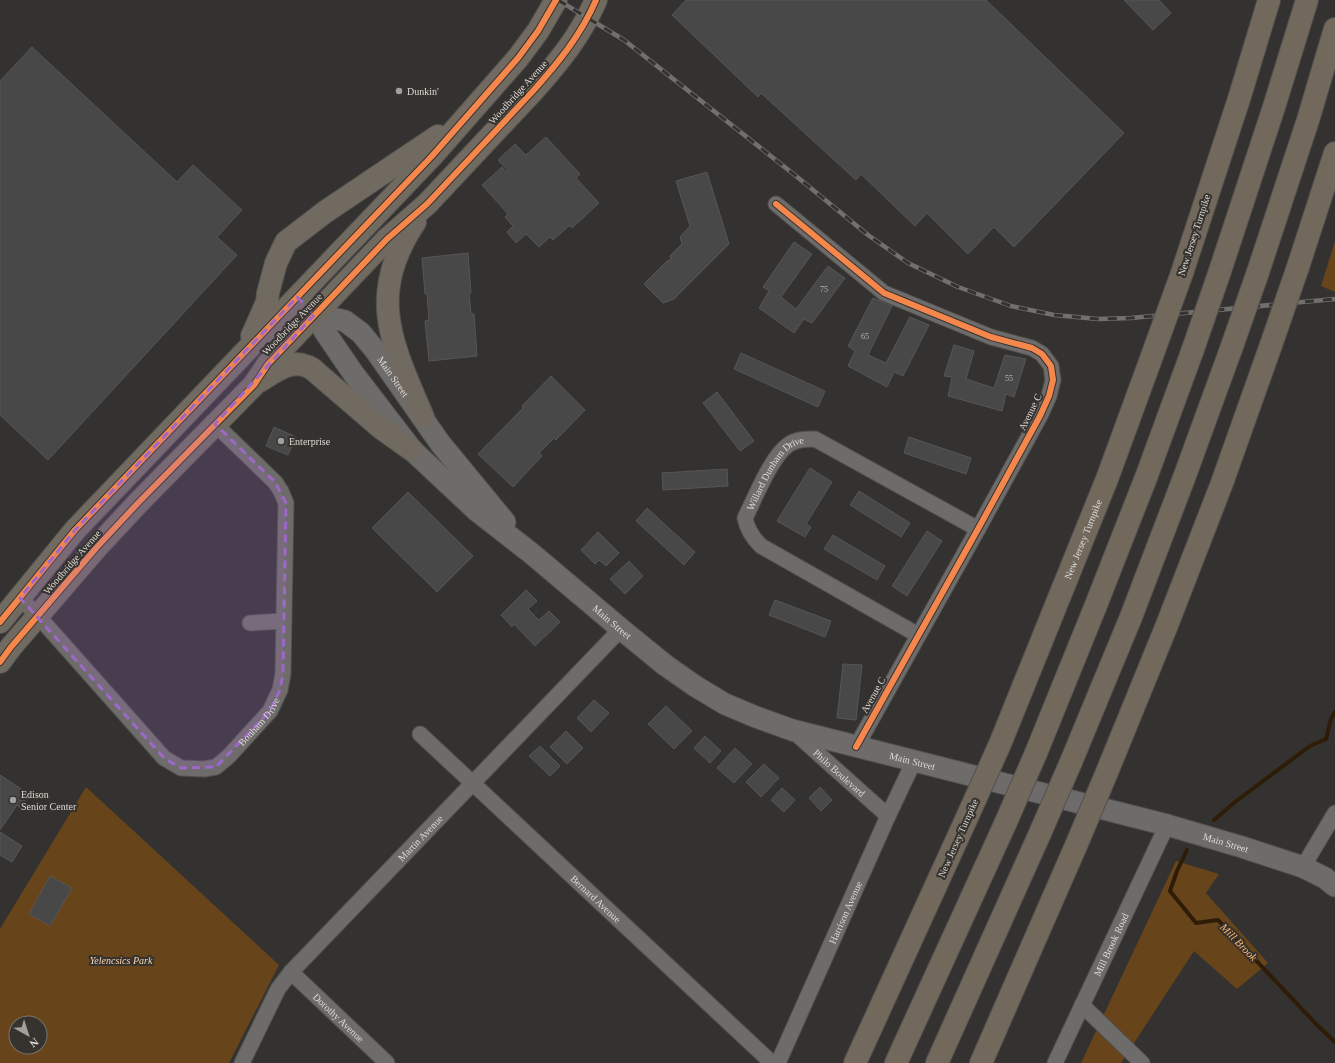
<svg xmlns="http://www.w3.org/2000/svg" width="1335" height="1063" font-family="Georgia,serif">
  <rect width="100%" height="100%" fill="#343230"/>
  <!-- green -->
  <path fill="#67441a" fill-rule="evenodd" d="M1335,241V292L1321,286Z
    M86,787L279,965L229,1063H0V929ZM16,1023H40V1047H16Z
    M1176,861L1219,874L1206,893L1268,963L1237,989L1194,951L1121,1063H1081Z"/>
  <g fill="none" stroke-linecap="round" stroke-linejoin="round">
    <!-- stream -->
    <path stroke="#2f1c07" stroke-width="4" d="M1214,820L1235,802L1310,746L1326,739L1331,719L1335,712
      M1187,850L1177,871L1170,891L1196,923L1218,920L1316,1024L1335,1042"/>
  </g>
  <!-- building -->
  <path fill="#484848" stroke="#575656" d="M686,0H986L1124,133L1014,247L994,227L968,254L927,213L915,226L861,174L856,180L761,93L758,97L672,15Z
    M1124,0H1159L1171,13L1153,30Z
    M32,47L177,182L193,165L242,210L217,237L237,255L48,460L0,415V81Z
    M546,137L580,174L576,178L599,203L572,228L570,225L553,240L550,237L539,247L526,234L516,243L507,232L513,226L505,217L508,214L482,185L502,167L506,172L508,171L498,160L515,144L526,155Z
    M707,172L729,244L674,299L663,303L644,284L667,261L671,259L670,256L682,244L680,237L690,226L676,181Z
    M794,242L812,254L781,297L796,309L828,266L845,278L812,323L804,319L794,333L759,308L769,291L763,287Z
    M468,253L471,293H469L471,314H474L477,356L429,361L425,321L429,320L427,294H425L422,258Z
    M873,298L892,306L868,355L886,363L910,317L929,325L903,376L894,372L887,387L848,366L855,351L848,346Z
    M954,345L974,351L966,379L994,388L1005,355L1026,359L1014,397L1006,394L1002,411L948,396L952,377L944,376Z
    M741,353L825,391L818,407L734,369Z
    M551,376L585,410L556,440L554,438L539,453L542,456L513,487L478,454L523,408L522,406Z
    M717,392L754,441L740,451L703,403Z
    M274,427L296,437L288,455L266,446Z
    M909,437L971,458L966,474L904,453Z
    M810,468L832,482L806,524L811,527L805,537L777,521Z
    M727,469L728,486L663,490L662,473Z
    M859,491L910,523L901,537L850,505Z
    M408,492L473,556L437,592L372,528Z
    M647,508L695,552L684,565L636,521Z
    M927,531L942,541L907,596L892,586Z
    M598,532L619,553L606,566L599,560L595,564L581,550Z
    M833,535L885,566L877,580L824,549Z
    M629,561L643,576L625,594L610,579Z
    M526,590L537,601L528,609L539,620L549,611L560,622L535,646L514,624L512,627L501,615Z
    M775,600L831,621L825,637L769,615Z
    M843,664L862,665L856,720L837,718Z
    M594,700L609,713L591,732L577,718Z
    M666,706L692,731L674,749L648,724Z
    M566,731L583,748L567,764L550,747Z
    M705,736L721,751L710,763L694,748Z
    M540,746L560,766L550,776L529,756Z
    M735,748L752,764L734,783L717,768Z
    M764,764L779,778L761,797L746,782Z
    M0,775L29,794L20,808L17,805L0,830Z
    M820,787L832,800L821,811L809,798Z
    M782,788L795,800L784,812L771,800Z
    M0,832L22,846L12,862L0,855Z
    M50,876L72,888L50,926L29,914Z"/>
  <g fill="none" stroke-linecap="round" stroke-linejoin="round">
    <defs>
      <g id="street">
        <path d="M776,204L884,293L991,337L1032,348L1042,354L1051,366L1053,380L1049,396L1040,416L978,529L856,747"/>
        <path id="s1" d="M20,598L38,616L164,758L181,768L204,769L216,767L229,756L270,711L280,690L283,674L286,503L281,491L275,482L215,424"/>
        <path d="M250,623L284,621"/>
        <path id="s2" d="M918,635L761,546C753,538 747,529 745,518C755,498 771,457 788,445C796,439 806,439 815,439L978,529"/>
        <path id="s3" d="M794,732L888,816"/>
        <path id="s4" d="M420,734L772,1063"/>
        <path d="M1303,867L1335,813"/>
        <path id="s5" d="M291,972L387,1063"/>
        <path d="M1082,1005L1142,1063"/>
        <path id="s6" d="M242,1063L278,989L291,972L621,629"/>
        <path id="s7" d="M778,1063L888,816L914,761"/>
        <path id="s8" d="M1055,1063L1167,825"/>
      </g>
      <g id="secondary">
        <path id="s9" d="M297,297L315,314L325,332L353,373L412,450L477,511L531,553L621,629L665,665L695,686L725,704L756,717L792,730L1167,825L1242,847L1303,867L1325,878L1335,886"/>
        <path id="s10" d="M315,314L345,321L361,333L375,350L440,443L505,522"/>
      </g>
      <path id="primary" d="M415,222C366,296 392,344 423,417
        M252,336L267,302L268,293L276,263L286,242L325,212L438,136
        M260,381C273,373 290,359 306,366C310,367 314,370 317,373L381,428L412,450
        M0,622L75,530L432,156L518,58L538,31L556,0
        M0,662L11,647L97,547L138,503L254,385L268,364L387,239L427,204L533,91C558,63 581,35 596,0"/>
      <g id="highway">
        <path d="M1298,267L1335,153"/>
        <path d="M1258,272L1308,120L1335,29"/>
        <path d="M1182,273L1239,99L1269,0"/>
        <path d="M1219,274L1274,107L1307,0"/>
        <path id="s11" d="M1000,744L1107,479L1152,356"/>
        <path d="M1036,753L1096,605L1147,475L1192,352"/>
        <path d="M1071,762L1131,617L1184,478L1231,349"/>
        <path d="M1107,772L1167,625L1222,483L1271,345"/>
        <path d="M855,1063L969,813"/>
        <path d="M896,1063L1006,822"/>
        <path d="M937,1063L1041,831"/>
        <path d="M981,1063L1078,841"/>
      </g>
    </defs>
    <!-- street casing -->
    <use href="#street" stroke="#52504e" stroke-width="17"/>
    <!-- secondary casing -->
    <use href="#secondary" stroke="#52504e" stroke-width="23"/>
    <!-- primary casing -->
    <use href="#primary" stroke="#52504e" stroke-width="24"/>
    <!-- highway casing -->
    <use href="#highway" stroke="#52504e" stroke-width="24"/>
    <!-- street -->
    <use href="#street" stroke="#6e6c6a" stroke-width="15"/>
    <!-- secondary -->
    <use href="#secondary" stroke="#6e6c6a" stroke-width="21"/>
    <!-- primary -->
    <use href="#primary" stroke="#706a61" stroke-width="22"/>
    <!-- highway -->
    <use href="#highway" stroke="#72685c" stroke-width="22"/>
    <defs>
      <path id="rail" d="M558,0L624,40L796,176L868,235L908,263L958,287L1011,306L1054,315L1098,319L1131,318L1335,299"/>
    </defs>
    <!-- rail casing -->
    <use href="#rail" stroke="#71706f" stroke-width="4.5"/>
    <!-- rail -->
    <use href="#rail" stroke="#36322e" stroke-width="3" stroke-dasharray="9" stroke-linecap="butt"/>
    <defs>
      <path id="highway-bridge" d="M1271,345L1298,267
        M1231,349L1258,272
        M1192,352L1219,274
        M1152,356L1182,273
        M969,813L1000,744
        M1006,822L1036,753
        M1041,831L1071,762
        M1078,841L1107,772"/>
    </defs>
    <!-- highway-bridge casing -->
    <use href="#highway-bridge" stroke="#52504e" stroke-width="24" stroke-linecap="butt"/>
    <!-- highway-bridge -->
    <use href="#highway-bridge" stroke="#72685c" stroke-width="22"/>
    <defs>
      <path id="cycleway" d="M776,204L884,293L991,337L1032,348L1042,354L1051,366L1053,380L1049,396L1040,416L978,529L856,747
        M0,622L75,530L432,156L518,58L538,31L556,0
        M0,662L11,647L97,547L138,503L254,385L268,364L387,239L427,204L533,91C558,63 581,35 596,0"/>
    </defs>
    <!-- cycleway casing -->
    <use href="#cycleway" stroke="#36322e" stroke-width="8"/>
    <!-- cycleway -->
    <use href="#cycleway" stroke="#f5874c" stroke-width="6"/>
  </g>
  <!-- marked area -->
  <path fill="#9d69c8" fill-opacity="0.2" stroke="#9d69c8" stroke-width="3" stroke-dasharray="8 5" stroke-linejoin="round" d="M297,297L315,314L215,424L275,482L286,503L283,674L280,690L270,711L216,767L181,768L164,758L20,598L75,530Z"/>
  <!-- markers -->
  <g fill="#a29f9d" stroke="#36322e" stroke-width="1.5">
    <circle cx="399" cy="91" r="4"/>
    <circle cx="281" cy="441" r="4"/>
    <circle cx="13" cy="800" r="4"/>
  </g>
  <g text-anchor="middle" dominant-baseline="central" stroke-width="4" stroke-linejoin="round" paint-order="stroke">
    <!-- number labels -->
    <g font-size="8" fill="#b8b6b4">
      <text x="824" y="289">75</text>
      <text x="865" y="336">65</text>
      <text x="1009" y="378">55</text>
    </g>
    <!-- poi labels -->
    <g font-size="10" fill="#dddad8" stroke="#36322e" text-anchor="start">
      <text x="407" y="91">Dunkin'</text>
      <text x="289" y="441">Enterprise</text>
      <text x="21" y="794">Edison<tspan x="21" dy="12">Senior Center</tspan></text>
    </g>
    <!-- street labels -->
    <g font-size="10" fill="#dddad8" stroke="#36322e">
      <text transform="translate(518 92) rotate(-48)">Woodbridge Avenue</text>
      <text transform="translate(1194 235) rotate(-72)">New Jersey Turnpike</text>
      <text transform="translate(292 324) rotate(-46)">Woodbridge Avenue</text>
      <text stroke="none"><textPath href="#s10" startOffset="105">Main Street</textPath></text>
      <text transform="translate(1030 412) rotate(-64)">Avenue C</text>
      <text stroke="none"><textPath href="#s2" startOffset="269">Willard Dunham Drive</textPath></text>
      <text stroke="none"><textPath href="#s11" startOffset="221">New Jersey Turnpike</textPath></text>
      <text transform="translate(72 562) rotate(-49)">Woodbridge Avenue</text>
      <text stroke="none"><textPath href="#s9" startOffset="456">Main Street</textPath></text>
      <text transform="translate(873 695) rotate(-61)">Avenue C</text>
      <text stroke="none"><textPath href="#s1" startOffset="333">Bonham Drive</textPath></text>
      <text stroke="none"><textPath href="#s9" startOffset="792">Main Street</textPath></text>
      <text stroke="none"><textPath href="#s3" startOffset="61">Philo Boulevard</textPath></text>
      <text transform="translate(958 838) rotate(-66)">New Jersey Turnpike</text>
      <text stroke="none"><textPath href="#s6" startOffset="290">Martin Avenue</textPath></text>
      <text stroke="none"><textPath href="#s9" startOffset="1116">Main Street</textPath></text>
      <text stroke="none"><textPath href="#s4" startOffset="241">Bernard Avenue</textPath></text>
      <text stroke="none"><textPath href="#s7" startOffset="165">Harrison Avenue</textPath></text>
      <text stroke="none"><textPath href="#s8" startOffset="131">Mill Brook Road</textPath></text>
      <text stroke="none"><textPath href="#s5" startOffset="66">Dorothy Avenue</textPath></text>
    </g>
    <!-- park labels -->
    <g font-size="10" font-style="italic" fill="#f8d5b2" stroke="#36322e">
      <text x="121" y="960">Yelencsics Park</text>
    </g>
    <!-- water labels -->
    <g font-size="11" font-style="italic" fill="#feb96f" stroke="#36322e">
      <text transform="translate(1239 942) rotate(46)">Mill Brook</text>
    </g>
  </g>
  <!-- north arrow -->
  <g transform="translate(28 1035) rotate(141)"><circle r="19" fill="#36322e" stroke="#797572"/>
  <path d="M0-3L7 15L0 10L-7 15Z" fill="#a29f9d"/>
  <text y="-6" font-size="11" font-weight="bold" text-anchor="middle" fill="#dddad8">N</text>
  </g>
</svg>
